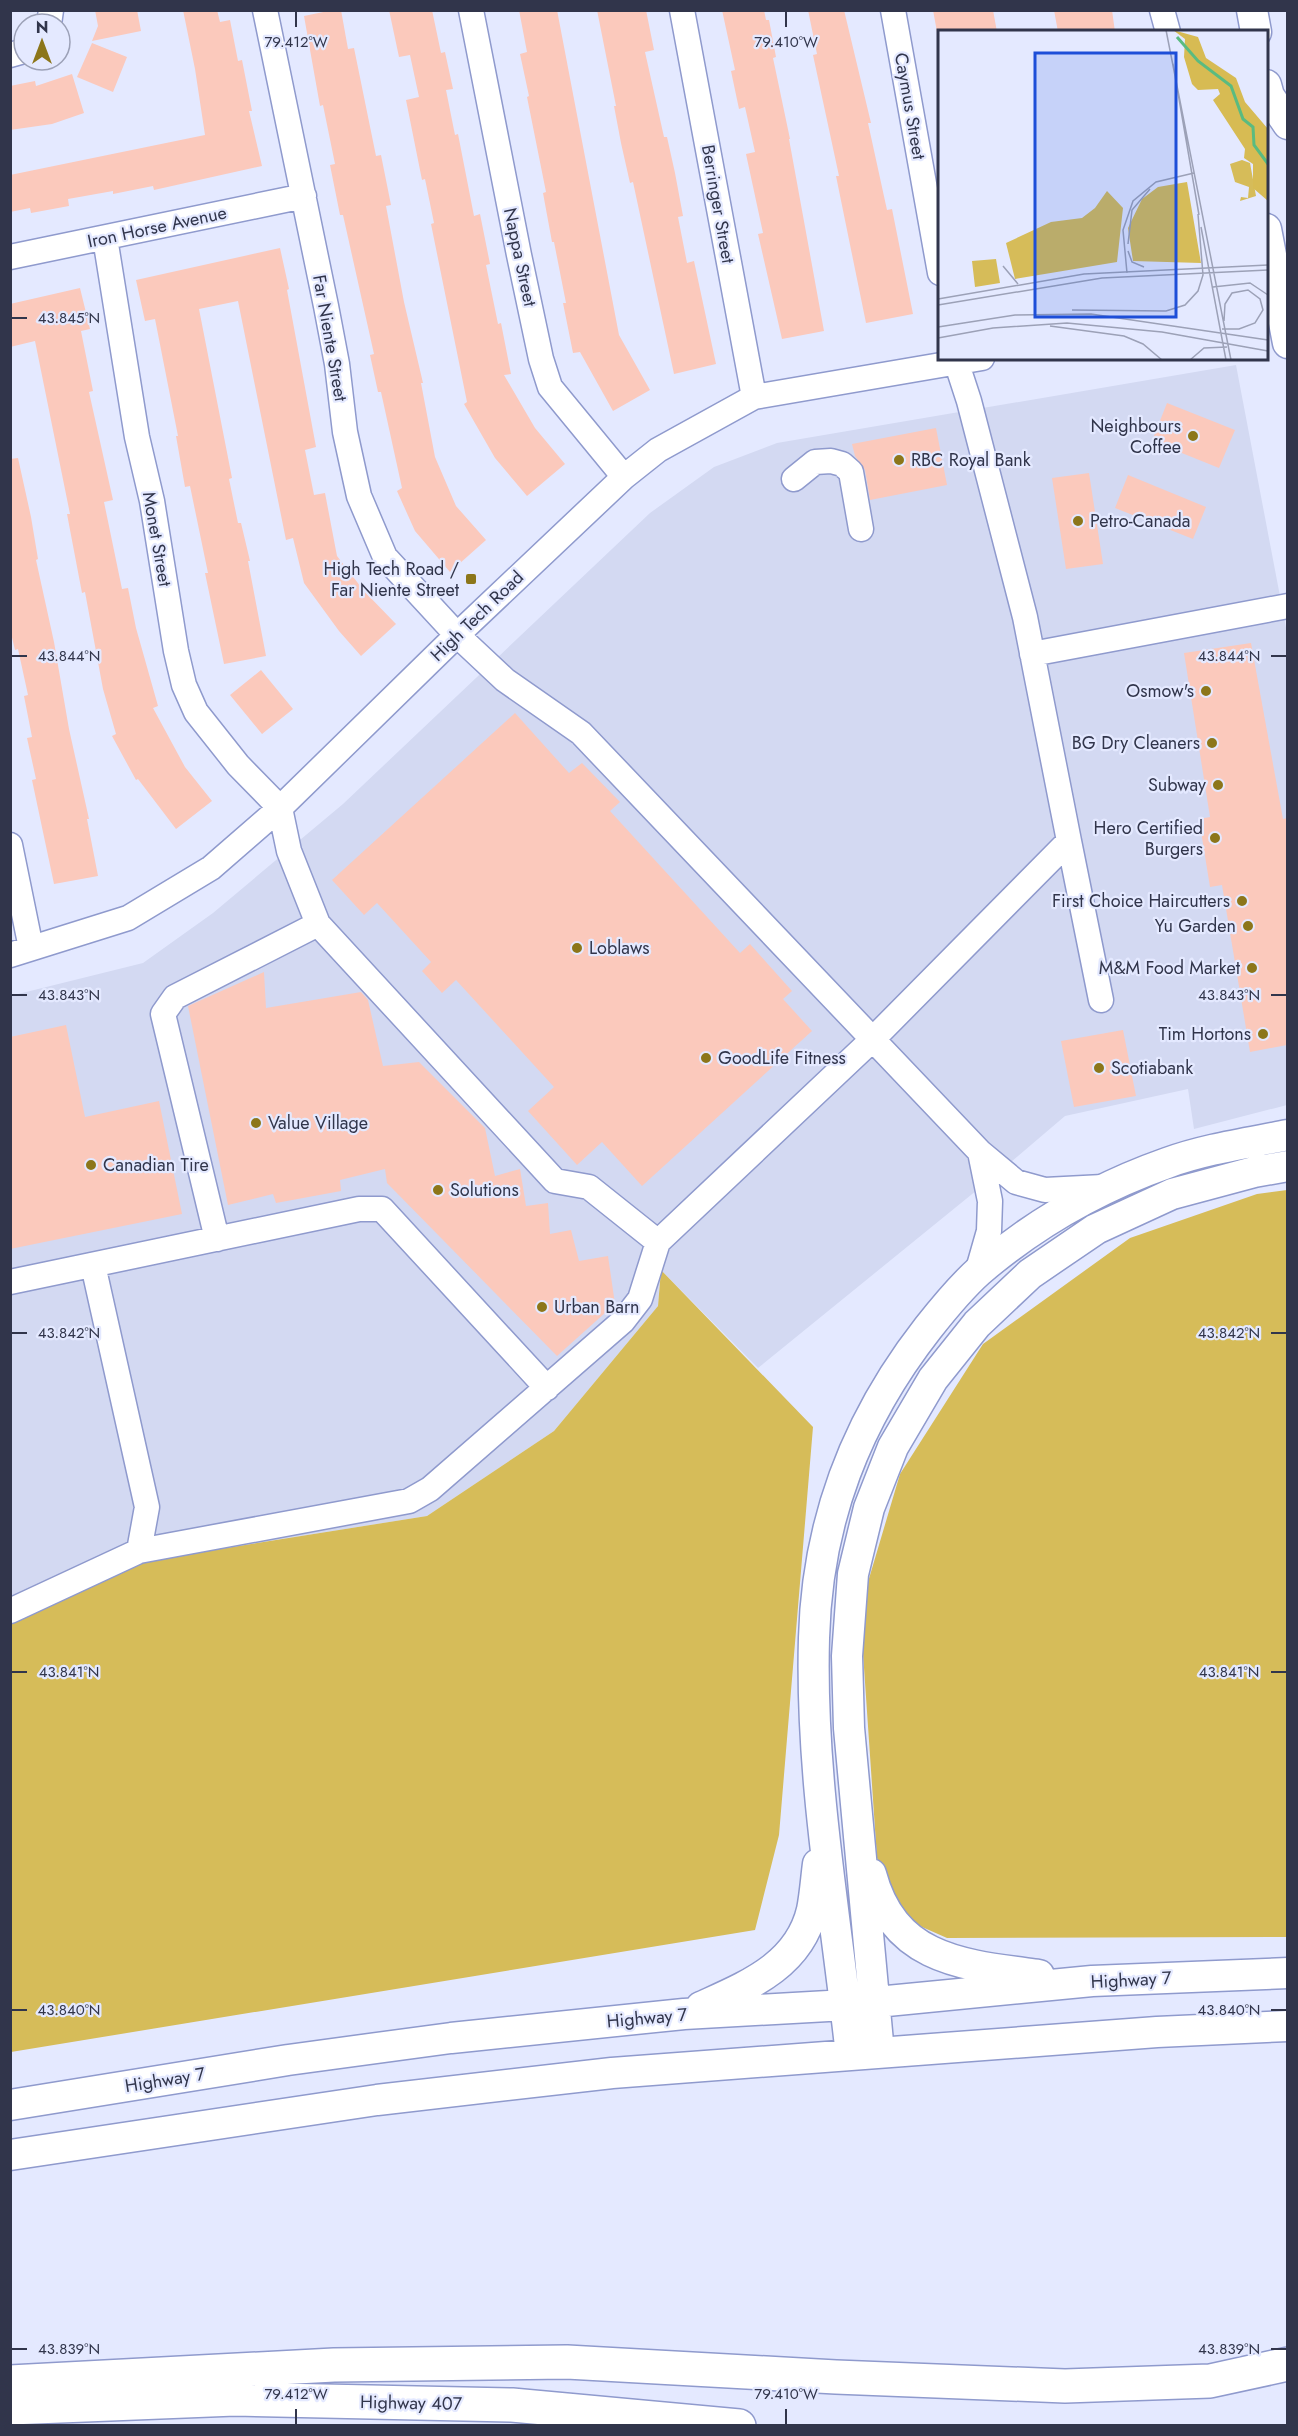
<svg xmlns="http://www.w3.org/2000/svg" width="1298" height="2436" font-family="Jost,sans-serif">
  <rect width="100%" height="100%" fill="#e4e9ff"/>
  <!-- built -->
  <path fill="#d3d9f2" d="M1236,365L1287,633V1105L1194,1129L1188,1089L1065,1116L998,1173L758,1368L661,1270L658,1306L554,1431L427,1516L150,1560L11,1624L10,996L143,963L213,913L343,804L650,513L714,467L777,443Z"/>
  <!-- grass -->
  <path fill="#d6bc59" d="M1287,1190V1937L947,1938L904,1919L877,1858L860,1609L900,1474L983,1344L1130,1238L1257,1194Z
    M661,1270L813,1427L779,1835L755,1930L11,2052V1624L150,1560L427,1516L554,1431L658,1306Z"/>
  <!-- building -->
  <path fill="#fbc9bc" d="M95,10H137L141,31L92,41L98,26Z
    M183,10H217L220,22L230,20L238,61L242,60L252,111H249L262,166L154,190L153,186L113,194V191L68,199L69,206L31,213L30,208L10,212V175L205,135L195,69Z
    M333,10H341L348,49L354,48L376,156L381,155L391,205L386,206L404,302L423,383H421L435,457L456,506L486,540L450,572L415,531L397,491L402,488L381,392H378L370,355L374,354L343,215H340L330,165L335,164L323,105L320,106L304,16Z
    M389,10H432L441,53L445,52L453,89L446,90L455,135L458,134L474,216L480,214L490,264L486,265L498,324L501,323L511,374L504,375L535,428L565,464L527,496L495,458L464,404L467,402L431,224L434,223L425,179L422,180L406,100L419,97L410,55L399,57Z
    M519,10H557L619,335L650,390L613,411L580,352L573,353L563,303H566L554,242H552L543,193L546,192L527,97L529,96L520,54L527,52Z
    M597,10H646L654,50L645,52L664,137H667L675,173L683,216L678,217L687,263L694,261L716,364L674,374L633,182L630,183L621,143L614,106H616Z
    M722,10H764L766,20H769L776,57L773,58L790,139H789L824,331L782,339L758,234L763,233L746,154L755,152L745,107L739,109L731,71L735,70Z
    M808,10H844L871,123H868L887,210L892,209L913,314L866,323L836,176H839L813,55L817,54Z
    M933,10H993L997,32H937Z
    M1054,10H1112L1115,32H1058Z
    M92,43L127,57L113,92L77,77Z
    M72,74L84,113L52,124L10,130V86L35,81L36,86Z
    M280,248L289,289L287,290L316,447L305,450L314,495L325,493L337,556L364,591L396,624L361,656L339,631L304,583L293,538L286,540L238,301L199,309L232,478L229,479L238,523H241L250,561H248L266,656L224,664L205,573H208L190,486L185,487L176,436H178L155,319L145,321L136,280Z
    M80,288L90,329L81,331L93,391L89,392L113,500L104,502L122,589L128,588L136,628L158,706L153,708L185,767L212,801L176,829L138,779L136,780L112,736L116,734L103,689L85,592L82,593L67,514H70L35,341L10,347V304Z
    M1167,403L1235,430L1219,468L1152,441Z
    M936,428L947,485L870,500L865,470L855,456L852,444Z
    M18,458L31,517L38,559L36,560L54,642L69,729L89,819H87L98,876L54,884L32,780L36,779L27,738L32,737L24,696L28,695L18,649L15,650L10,629V459Z
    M1089,473L1103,564L1066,569L1052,478Z
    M1128,475L1206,507L1193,539L1115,508Z
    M1251,643L1283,819L1287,818V1045L1250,1052L1222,885L1210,887L1199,819L1210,817L1184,653Z
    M261,670L293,709L262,734L230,695Z
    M515,713L569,773L582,763L620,802L610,811L740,953L750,944L792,991L783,999L812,1031L642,1186L602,1142L577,1165L528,1111L554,1087L456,980L442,993L422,971L431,962L377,903L364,915L332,880Z
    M264,972L266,1008L361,992L368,1000L383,1066L419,1062L485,1128L495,1176L520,1169L526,1206L548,1203L550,1234L571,1230L579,1261L608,1256L615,1304L557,1356L387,1183L385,1169L340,1180L341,1191L276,1203L273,1194L228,1205L188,1006Z
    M66,1025L85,1117L159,1101L182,1214L10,1249V1037Z
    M1123,1030L1136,1096L1074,1107L1061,1041Z"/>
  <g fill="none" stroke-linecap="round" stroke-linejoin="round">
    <defs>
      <path id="minor" d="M265,10L326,306L337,364L345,432L359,496L385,557L457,635L505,680L581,733L980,1152L1016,1182L1045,1190L1103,1187
        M471,10L519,255L541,359L550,387L624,477
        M682,10L754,397
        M893,10L940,273
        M1162,10L1168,32
        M49,24L51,10
        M10,55L24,51
        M105,238L137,437L152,501L176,651L184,685L196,712L238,765L280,808L289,851L318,924L555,1181L589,1187L658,1242
        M10,257L304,196
        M794,479L815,462L831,461L842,464L851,472L861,529
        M1032,654L1288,606
        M1069,841L1101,1000
        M10,845L31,948
        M10,955L128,918L211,868L280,808L457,635L624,477L658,450L754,397L982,358
        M217,1239L163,1014L175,997L318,924
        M93,1265L147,1507L139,1551
        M977,1273L989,1231L990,1201L980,1152
        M10,1282L359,1209H382L547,1388
        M10,1611L139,1551L409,1501L430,1489L623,1321L640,1299L658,1242L873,1039L1069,841L1025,617L969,401L955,358"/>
      <path id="major" d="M1252,10L1256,32
        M1266,85L1269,96L1288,124
        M1266,229L1288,343
        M871,1874C894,1961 964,1965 1039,1975
        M701,2007C747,1986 799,1966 812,1910C815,1895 816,1879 818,1864
        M879,2053L849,1728L847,1656L853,1574L869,1508L893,1447L933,1379L977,1324L1030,1274L1096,1229L1172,1194L1254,1172L1288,1166
        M851,2055C836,1917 810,1777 814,1638C817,1521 856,1420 928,1328C943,1309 960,1288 979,1271C1034,1224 1099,1187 1167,1163C1205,1149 1248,1143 1288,1135
        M10,2105L288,2060L451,2038L684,2014L846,2005L1092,1981L1288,1973
        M10,2155L377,2100L612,2073L1157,2032L1288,2026"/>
      <path id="highway" d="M10,2382L334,2365L567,2362L836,2377L1065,2386L1210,2381L1288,2364
        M10,2408L235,2399L512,2405L739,2426"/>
    </defs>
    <!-- minor casing -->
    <use href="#minor" stroke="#8f9acd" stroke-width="27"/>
    <!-- major casing -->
    <use href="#major" stroke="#8f9acd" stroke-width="33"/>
    <!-- highway casing -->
    <use href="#highway" stroke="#8f9acd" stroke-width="36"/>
    <!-- minor -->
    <use href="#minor" stroke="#fff" stroke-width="24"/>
    <!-- major -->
    <use href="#major" stroke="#fff" stroke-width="30"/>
    <!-- highway -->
    <use href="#highway" stroke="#fff" stroke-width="33"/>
  </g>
  <!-- ticks -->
  <path fill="none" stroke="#31354b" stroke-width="2" d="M296,12V27M786,12V27M12,318H27M12,656H27M1271,656H1286M12,995H27M1271,995H1286M12,1333H27M1271,1333H1286M12,1672H27M1271,1672H1286M12,2010H27M1271,2010H1286M12,2349H27M1271,2349H1286M296,2409V2424M786,2409V2424"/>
  <!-- markers -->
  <g fill="#8c761a" stroke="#e4e9ff" stroke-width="2">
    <circle cx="1193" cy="436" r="6"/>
    <circle cx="899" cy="460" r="6"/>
    <circle cx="1078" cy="521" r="6"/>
    <rect x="465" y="573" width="12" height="12" rx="3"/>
    <circle cx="1206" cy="691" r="6"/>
    <circle cx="1212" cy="743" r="6"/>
    <circle cx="1218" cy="785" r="6"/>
    <circle cx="1215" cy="838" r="6"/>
    <circle cx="1242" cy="901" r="6"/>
    <circle cx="1248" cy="926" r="6"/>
    <circle cx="577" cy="948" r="6"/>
    <circle cx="1252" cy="968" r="6"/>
    <circle cx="1263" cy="1034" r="6"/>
    <circle cx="706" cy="1058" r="6"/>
    <circle cx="1099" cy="1068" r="6"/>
    <circle cx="256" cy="1123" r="6"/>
    <circle cx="91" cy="1165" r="6"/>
    <circle cx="438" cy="1190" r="6"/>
    <circle cx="542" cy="1307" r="6"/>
  </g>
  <g text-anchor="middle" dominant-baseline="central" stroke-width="4.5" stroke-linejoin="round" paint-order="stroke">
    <!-- street labels -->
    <g font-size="18" fill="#31354b" stroke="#e4e9ff">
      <text transform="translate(910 106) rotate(80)">Caymus Street</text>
      <text transform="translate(718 204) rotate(80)">Berringer Street</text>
      <text transform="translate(157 227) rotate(-12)">Iron Horse Avenue</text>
      <text transform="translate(520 257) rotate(78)">Nappa Street</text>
      <text transform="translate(330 338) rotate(80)">Far Niente Street</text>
      <text transform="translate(157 539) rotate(80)">Monet Street</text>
      <text transform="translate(477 616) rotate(-44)">High Tech Road</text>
      <text transform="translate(1131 1980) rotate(-3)">Highway 7</text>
      <text transform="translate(647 2018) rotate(-5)">Highway 7</text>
      <text transform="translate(165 2080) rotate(-9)">Highway 7</text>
      <text transform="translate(411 2403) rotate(1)">Highway 407</text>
    </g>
    <!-- poi labels -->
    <g font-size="18" fill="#31354b" stroke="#e4e9ff" text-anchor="end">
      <text x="1181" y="426">Neighbours<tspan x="1181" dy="21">Coffee</tspan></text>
      <text x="911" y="460" text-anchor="start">RBC Royal Bank</text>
      <text x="1090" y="521" text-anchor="start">Petro-Canada</text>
      <text x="459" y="569">High Tech Road /<tspan x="459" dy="21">Far Niente Street</tspan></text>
      <text x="1194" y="691">Osmow's</text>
      <text x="1200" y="743">BG Dry Cleaners</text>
      <text x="1206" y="785">Subway</text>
      <text x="1203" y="828">Hero Certified<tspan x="1203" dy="21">Burgers</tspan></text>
      <text x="1230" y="901">First Choice Haircutters</text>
      <text x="1236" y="926">Yu Garden</text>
      <text x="589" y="948" text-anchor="start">Loblaws</text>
      <text x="1240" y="968">M&amp;M Food Market</text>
      <text x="1251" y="1034">Tim Hortons</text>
      <text x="718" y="1058" text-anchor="start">GoodLife Fitness</text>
      <text x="1111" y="1068" text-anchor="start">Scotiabank</text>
      <text x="268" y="1123" text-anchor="start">Value Village</text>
      <text x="103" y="1165" text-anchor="start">Canadian Tire</text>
      <text x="450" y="1190" text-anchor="start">Solutions</text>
      <text x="554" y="1307" text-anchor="start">Urban Barn</text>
    </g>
  </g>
  <!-- overview -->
  <g transform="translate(938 30)">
    <rect width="330" height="330" fill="#e4e9ff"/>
    <path d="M304,130L312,133L318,166L302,171L303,167L310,168L311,157L297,152L292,134ZM249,152L263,233L195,231L190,198L204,169L220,157ZM169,161L185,178L179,232L77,249L68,213L113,192L144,188L157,178ZM58,229L62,253L37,257L34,231Z" fill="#d6bc59"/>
    <path d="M235,0L260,7L268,28L298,48L307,72L330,99V171L315,158V134L306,128L307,119L275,70L282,64L280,59L260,60L254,54L246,27L247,9Z" fill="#d7bb53"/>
    <path fill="none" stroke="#5abb80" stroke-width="3" d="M239,7L260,31L293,56L305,89L315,97L316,115L330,134"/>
    <path fill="none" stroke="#9ca1b7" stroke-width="1.5" d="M228,0L293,330M235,34L261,185M263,197L288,330M190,214L194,180L212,159M190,221L194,232L206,237M65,236L80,254M189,243L185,200L195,171L218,152L256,143M275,257L312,253L330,265M0,269L146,244L330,235M0,275L164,248L330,240M134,280L228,281L247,275L260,261L265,245L260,184M112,296L186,306L205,314L224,330M0,297L77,285L153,284L330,310M284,299H301L317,293L325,280L322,269L310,260L294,263L287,274L286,291M0,308L55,298L129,293L224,302L330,321M252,330L266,318L289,317"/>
    <path fill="#1d4ed8" fill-opacity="0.15" stroke="#1d4ed8" stroke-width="3" d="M97,23H238V287H97Z"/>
    <rect width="330" height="330" fill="none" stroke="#31354b" stroke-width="3"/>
  </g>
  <g font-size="15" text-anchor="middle" fill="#31354b" stroke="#e4e9ff" stroke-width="4.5" stroke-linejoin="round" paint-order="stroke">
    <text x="296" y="47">79.412°W</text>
    <text x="786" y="47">79.410°W</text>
    <text x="69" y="323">43.845°N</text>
    <text x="69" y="661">43.844°N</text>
    <text x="1229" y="661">43.844°N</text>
    <text x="69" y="1000">43.843°N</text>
    <text x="1229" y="1000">43.843°N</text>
    <text x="69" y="1338">43.842°N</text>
    <text x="1229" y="1338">43.842°N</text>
    <text x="69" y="1677">43.841°N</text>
    <text x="1229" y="1677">43.841°N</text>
    <text x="69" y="2015">43.840°N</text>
    <text x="1229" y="2015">43.840°N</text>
    <text x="69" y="2354">43.839°N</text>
    <text x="1229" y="2354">43.839°N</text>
    <text x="296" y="2399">79.412°W</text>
    <text x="786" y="2399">79.410°W</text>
  </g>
  <!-- border -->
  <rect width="1298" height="2436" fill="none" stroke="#31354b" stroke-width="24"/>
  <!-- north arrow -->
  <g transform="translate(42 42)"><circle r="28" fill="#e4e9ff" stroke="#9ca1b7" stroke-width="1.5"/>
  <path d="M0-4.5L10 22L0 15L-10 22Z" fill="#8c761a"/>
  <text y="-9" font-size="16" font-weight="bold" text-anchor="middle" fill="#31354b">N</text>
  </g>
</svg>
